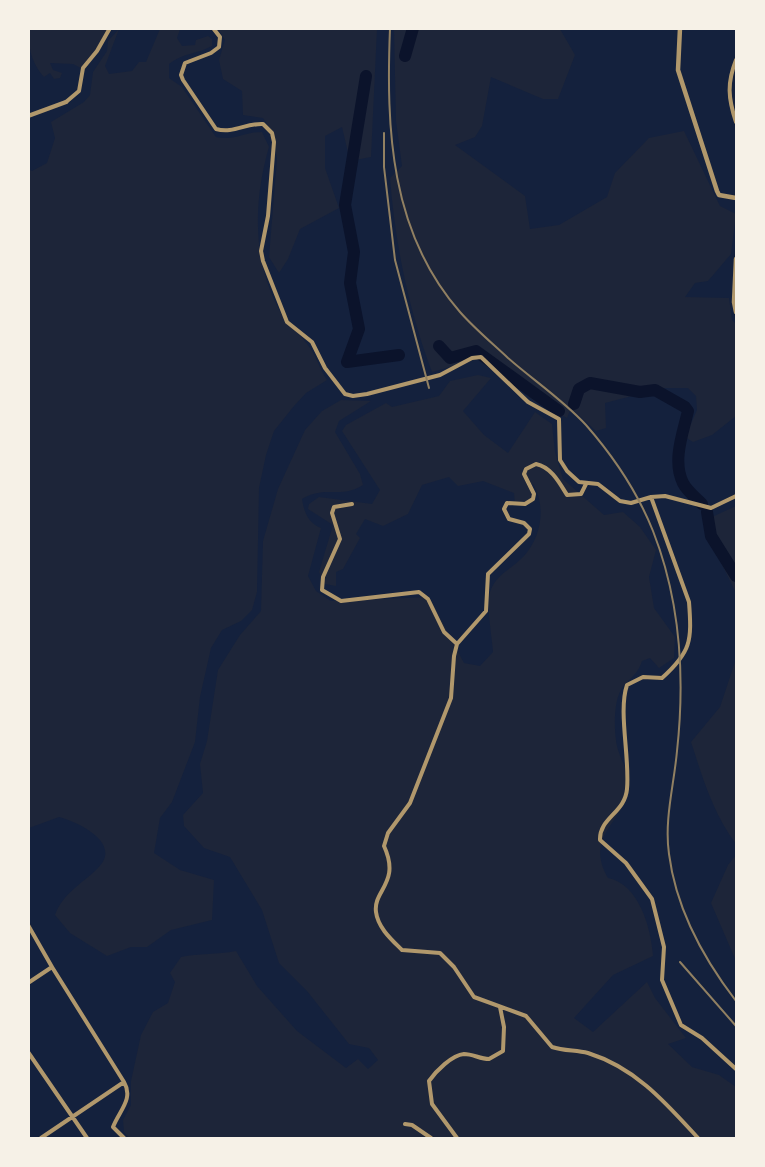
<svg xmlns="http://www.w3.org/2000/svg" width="765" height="1167" font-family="Barlow,sans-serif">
  <rect width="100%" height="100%" fill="#14213d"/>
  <!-- green -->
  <path fill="#1d2539" d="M28,29H106L107,33L85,70L73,64L50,63L53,70L62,73L60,78L54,79L50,73L44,77C31,62 29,49 28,29Z
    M119,29L105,66L109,74L132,71L139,62H146L160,29H180L177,38L182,46L195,45L196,40L208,36L212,39V46C198,54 182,53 169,64V78L182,87L216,137C236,141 244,132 262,132L269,147C253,202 252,262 281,313C289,327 301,334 310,348C317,358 320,370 327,380L306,393L294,406L274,431L266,455L259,488L257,592L252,610L241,621L222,630L211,648L200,697L195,742L172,802L160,818L154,853L180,870L214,880L212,920L171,930L147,947H131L107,956L70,933L55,915C63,893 82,884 98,868C123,843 78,822 59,817L29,828L28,169L32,171L47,163L55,138L51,122L84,102L90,95L93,72L107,51L108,41Z
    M218,29H377L371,157L350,161L342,127L325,136V168L339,208L300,229L288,259L279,273L269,257L277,159L273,133L263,118L243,115L242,91L223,79L219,60L225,40Z
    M394,29H560L575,55L558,99H543L491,77L482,126L475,137L455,145L525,196L530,229L559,225L607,197L615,173L649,138L684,131L720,206L736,214L731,254L708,281L695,283L685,297L729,298L732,320L736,324V416L712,435L693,442L685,437L697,410L696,396L688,388H663L605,403L606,428L596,431L571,408L567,418L534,401L483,358L432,372C409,311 395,244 390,178L402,166L396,121Z
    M478,375L491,378L463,411L484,435L508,453L535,412L552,424L555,452L563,479L604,515L623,512L640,527L656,550L649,577L654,608L675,637L674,658L659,668L650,658L642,661C637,677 628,678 621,690C614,701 614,727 616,740C617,756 632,774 629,789C622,824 584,836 608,878C639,884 651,928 653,956L613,975L574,1018L593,1032L647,982L655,998L686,1038L668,1044L692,1067L719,1075L736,1087V1138H129L124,1132L123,1120L131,1105V1081L141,1035L153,1012L168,1003L175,982L170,973L181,957C199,953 217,955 236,951L257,986L297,1031L346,1068L358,1059L368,1069L378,1060L369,1048L349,1044L307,991L279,963L262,910L230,857L204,848L184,826L183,815L203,793L200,764L207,741L218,670L240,635L261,611L263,541L278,489L305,430L322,411L341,400L371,401L339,421L335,432L360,474L363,485C342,499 324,485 302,499C304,512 308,523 321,528L308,576L316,591L331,601L429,597L464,663L480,666L493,652C492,637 486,605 490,592C496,574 512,569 524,556C542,536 546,506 533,484H528L534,498L533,503L515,505L514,493L483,481L458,486L449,477L422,485L408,514L383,526L365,519L356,534L360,538L343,569L336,572V586L325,584L319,572L333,525L308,509L309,504L319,497L372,504L380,490L342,431L346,425L386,403L392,407L439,396L450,381Z
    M736,506V593L708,536L712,517Z
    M736,659V844C713,813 703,779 691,742L720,707Z
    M736,855V961L711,903L728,865Z"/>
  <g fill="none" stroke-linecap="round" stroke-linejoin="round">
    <!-- river -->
    <path stroke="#0b132b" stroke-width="12" d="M405,56L413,28
      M366,76L345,205L354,252L350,283L359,329L347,362L399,355
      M439,346L450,358L476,351L559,411
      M574,404L579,389L590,383L640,392L655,390L685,407L688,411C683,433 672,461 683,483C687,491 696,498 702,504
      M707,512L711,536L736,576"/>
    <!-- minor -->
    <path stroke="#b1986c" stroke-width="4" d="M213,28L220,37L219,47L211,53L185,63L181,75L183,80L216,129C233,134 246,123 263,124L272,133L274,142L268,216L261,251L263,261L287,322L312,342L325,368L345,394L353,396L367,394L440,375L472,358L481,357L528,402L559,419L560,460L567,471L579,482L598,484L620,501L631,503L651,497L665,496L711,508L736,496
      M736,60C727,83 728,98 736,122
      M66,102L79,91L83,68L97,51L110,28
      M586,484L581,494L567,495C559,482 551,467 536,464L526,469L524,474L534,494L533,499L525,504L507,503L504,509L509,519L524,523L530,529L529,534L488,574L486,611L457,644L454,656L451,698L410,803L388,833L384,846C401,883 373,890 376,912C378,928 392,940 402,950L440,953L454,967L474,997L526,1016L552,1047C564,1051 576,1050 588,1053C636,1068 666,1103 698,1138
      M651,497L689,602C692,641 691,652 662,678L643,677L627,685C618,711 630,758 627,789C625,813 599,818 600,840L626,863L652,899L664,947L662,980L681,1025L702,1038L736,1069
      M352,504L334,507L332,513L340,539L323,577L322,590L341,601L419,592L428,599L444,632L457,644
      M28,925L52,967
      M28,983L52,967L124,1082C134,1099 119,1111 113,1127L124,1138
      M28,1052L87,1138
      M405,1124L412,1125L431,1138
      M41,1138L124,1082
      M457,1138L432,1104L429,1081C436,1071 452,1055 464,1054C473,1054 480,1059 489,1059L503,1051L504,1027L500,1007"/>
    <!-- tertiary -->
    <path stroke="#b1986c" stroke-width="4.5" d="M680,28L678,70L717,191L719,195L736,198
      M28,116L66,102
      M736,259L734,302L736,312"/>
    <!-- rail -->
    <path stroke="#918062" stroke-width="2" d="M390,28C386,129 390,232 460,312C474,328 492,343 508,358C533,380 563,400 586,425C614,457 637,491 653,531C680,600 685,678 677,751C674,785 664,820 669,854C676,909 703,958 736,1001
      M384,133V167L395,260L429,388
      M680,962L736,1026"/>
  </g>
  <!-- border -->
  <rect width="765" height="1167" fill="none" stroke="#f6f1e7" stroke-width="60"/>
</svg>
